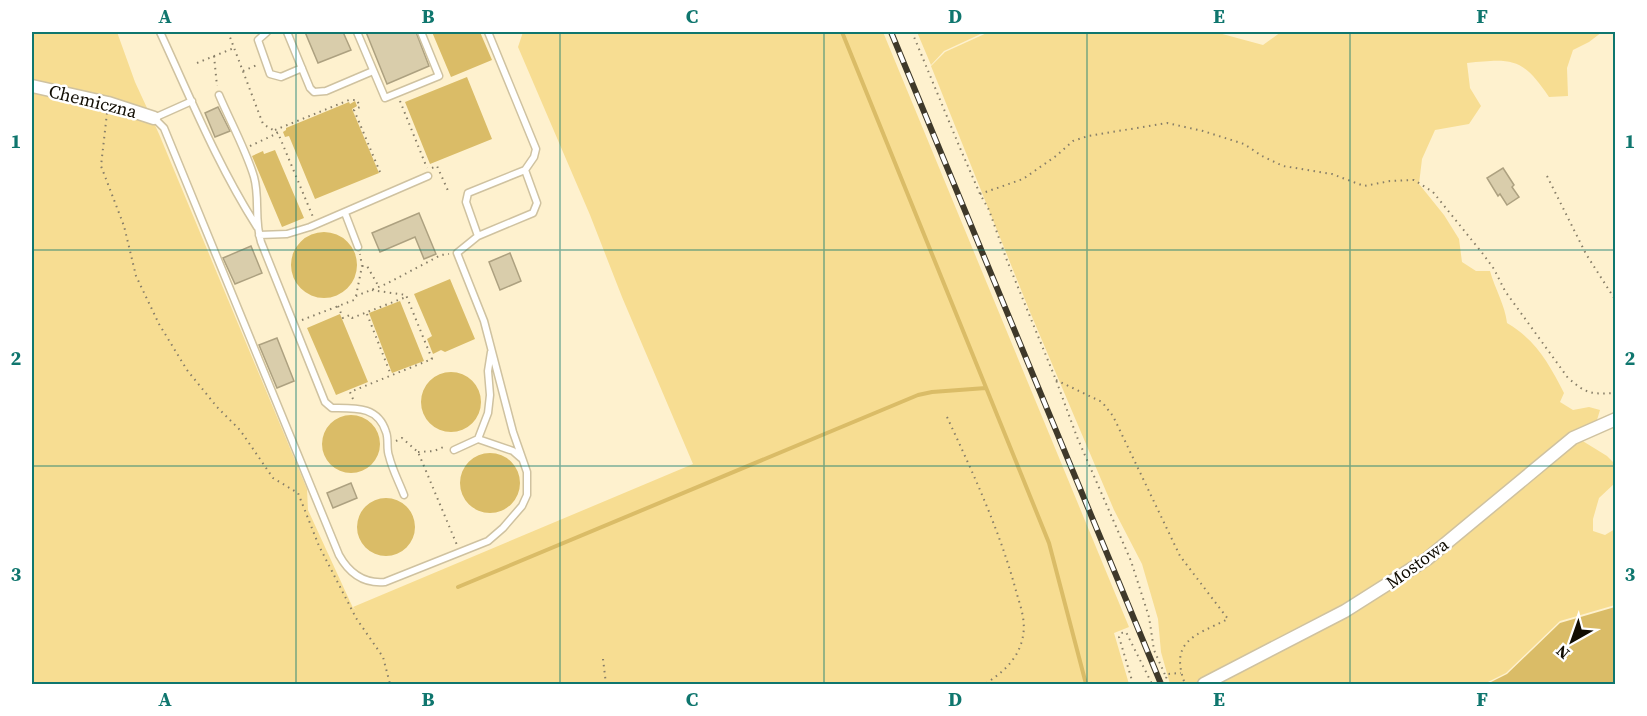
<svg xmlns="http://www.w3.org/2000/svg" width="1647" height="716" font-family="'Source Serif 4',serif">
  <rect width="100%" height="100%" fill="#fef1ce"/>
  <!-- green -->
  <path fill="#f7dd92" d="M32,32H117L135,82L159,134L307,489L308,510L353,608L356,610L353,607L693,464L622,297L590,215L518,47L523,32H883L1129,627L1114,633L1129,684H32Z
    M917,32H985L944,51L931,65Z
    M989,32H1215L1263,45L1281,32H1602L1589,42L1573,50L1567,68L1568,96L1549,97C1523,58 1513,58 1467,63L1470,88L1481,106L1469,124L1435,130L1422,159L1419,184L1444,215L1459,239L1462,262L1476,271H1490C1495,289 1505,305 1507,323C1537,341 1549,364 1564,393L1560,402L1573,410L1589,407L1600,410L1597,420L1581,430V440L1607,456L1615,464V483L1599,498L1593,519V531L1605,535L1615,529V605L1560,621L1506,673L1484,684H1170L1161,652L1158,619L1142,564L1114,510L1030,312L931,66L945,52Z"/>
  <!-- water -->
  <path fill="#dabc67" d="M432,32H480L492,60L451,77Z
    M467,77L492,139L430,164L405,102Z
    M355,101L357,106L352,109L379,173L315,199L289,136L285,137L283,132L286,130V128L349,102L350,104Z
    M275,150L304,218L282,227L252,156L263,151L264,154Z
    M291 265a33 33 0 1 1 66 0a33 33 0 1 1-66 0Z
    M450,279L475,339L445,352L441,350L433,354L427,339L432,336L414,294Z
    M400,301L424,361L392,373L369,313Z
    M340,314L368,382L336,395L307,328Z
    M421 402a30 30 0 1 1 60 0a30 30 0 1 1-60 0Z
    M322 444a29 29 0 1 1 58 0a29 29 0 1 1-58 0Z
    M460 483a30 30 0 1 1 60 0a30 30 0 1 1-60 0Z
    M357 527a29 29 0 1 1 58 0a29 29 0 1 1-58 0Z
    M1615,607V684H1487L1507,674L1560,623Z"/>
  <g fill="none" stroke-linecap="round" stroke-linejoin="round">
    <!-- stream -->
    <path stroke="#dabc67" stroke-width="4" d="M842,32L1049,543L1086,684
      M458,587L918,395L932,392L986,388"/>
  </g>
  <!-- building -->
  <path fill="#d9cdab" stroke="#ada180" stroke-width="1.5" d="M305,32H343L351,50L318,63Z
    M366,32H416L429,66L387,84Z
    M218,107L230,131L215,137L205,113Z
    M1503,168L1514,185L1512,187L1519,197L1507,205L1500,194L1498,196L1487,178Z
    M419,213L436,254L424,259L415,237L380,252L372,233Z
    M251,246L262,273L235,284L223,258Z
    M510,253L521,281L500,290L489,262Z
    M277,338L294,381L277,388L259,345Z
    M351,483L357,498L333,508L327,493Z"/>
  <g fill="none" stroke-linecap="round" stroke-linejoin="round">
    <defs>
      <path id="lane" d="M160,32C191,99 217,164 257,227
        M267,32L258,40L270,74L281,77L302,68
        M287,32L310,88L314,92L326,91L373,71
        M357,32L385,98L439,76L421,32
        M219,95C230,121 246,150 254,177C260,198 254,219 261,242L325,402L332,408C355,408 378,406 386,432C389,440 386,448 389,456C392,469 399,482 404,495
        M192,101L154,118L164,128L339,555C349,573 364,584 385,582L488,541L503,528L522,506L527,495V472L513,432L484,321L457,253L478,236L466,202L468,193L525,170L534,157L536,149L488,32
        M345,213L358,247
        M259,235L287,234L310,227L428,176
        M478,236L533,213L537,203L525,170
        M478,439L488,413L490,395L488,371L491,352
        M454,450L478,439L513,451L521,458"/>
      <path id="street" d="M32,86L108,103L154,118
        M1204,684L1345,611L1427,559L1573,438L1616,419"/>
    </defs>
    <!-- lane casing -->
    <use href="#lane" stroke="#cfc2a0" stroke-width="9"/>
    <!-- street casing -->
    <use href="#street" stroke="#cfc2a0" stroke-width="15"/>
    <!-- path -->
    <path stroke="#877e68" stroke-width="2" stroke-dasharray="1.5 4.5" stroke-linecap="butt" d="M228,32L263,124L278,133L313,217
      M912,32L960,148L980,194L989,210L1006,258L1056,380L1077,437L1131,561L1149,617L1154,650L1166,677
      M214,56L217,86
      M197,63L234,48
      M243,71L257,65
      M400,101L427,168
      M107,113L101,166L124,226L136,276L159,324L187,370L217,407L240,430L273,478L298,493L319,546L356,618L383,657L390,684
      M275,130L349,100H357L360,107L354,110L380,172
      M250,146L278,133
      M432,168L437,166L449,193
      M1547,176L1586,254L1616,301
      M980,194L1023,179L1056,156L1073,141L1088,136L1167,123L1203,131L1244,144L1262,156L1283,166L1332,174L1364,186L1390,181L1414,180L1433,192L1483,254L1494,269L1505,291L1568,378C1588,395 1591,394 1616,393
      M362,266H367L379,287
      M356,296L362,266L360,254
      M338,306L343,318L350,315L352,318L406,297
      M367,314L391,375
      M302,320L354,300L356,296L386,284L441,255L449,254
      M1056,380L1102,402L1113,416L1180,556L1228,619C1194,636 1169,641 1185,684
      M353,399L350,392L432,359L406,295L371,290
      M947,417C973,473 1000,531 1016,591C1020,605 1026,620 1023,636C1019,658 1004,672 985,684
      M396,441L402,438L418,452L457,545
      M418,452L434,451L446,446
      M603,659L606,684
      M1133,684L1119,637L1121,633L1126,632L1152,684
      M1168,684L1166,679L1167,674L1181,673"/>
    <!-- lane -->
    <use href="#lane" stroke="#fff" stroke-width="6"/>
    <!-- street -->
    <use href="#street" stroke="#fff" stroke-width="12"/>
    <defs>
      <path id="rail" d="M891,32L1161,684"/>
    </defs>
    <!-- rail casing -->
    <use href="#rail" stroke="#3f392a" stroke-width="6"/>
    <!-- rail -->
    <use href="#rail" stroke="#fff" stroke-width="4" stroke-dasharray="11" stroke-linecap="butt"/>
  </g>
  <!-- grid -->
  <path fill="none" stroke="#0f766e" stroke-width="1.5" stroke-opacity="0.55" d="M296,32V684M560,32V684M824,32V684M1087,32V684M1350,32V684M32,250H1616M32,466H1616"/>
  <g text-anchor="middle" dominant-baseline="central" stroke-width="5" stroke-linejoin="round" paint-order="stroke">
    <!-- street labels -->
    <g font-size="18" fill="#100c02" stroke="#fff">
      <text transform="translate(93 101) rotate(14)">Chemiczna</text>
      <text transform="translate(1417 563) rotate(-36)">Mostowa</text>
    </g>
  </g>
  <!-- border -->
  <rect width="1647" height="716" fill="none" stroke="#ffffff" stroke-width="66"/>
  <!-- north arrow -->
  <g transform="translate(1572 641) rotate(220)" stroke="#ffffff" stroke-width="4.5" paint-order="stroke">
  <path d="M0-4.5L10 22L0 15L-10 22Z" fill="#100c02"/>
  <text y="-9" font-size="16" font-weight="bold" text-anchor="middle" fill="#100c02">N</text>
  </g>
  <rect x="33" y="33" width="1581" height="650" fill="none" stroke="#0f766e" stroke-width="2"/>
  <g font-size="20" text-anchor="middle" font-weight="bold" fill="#0f766e">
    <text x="165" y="23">A</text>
    <text x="428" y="23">B</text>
    <text x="692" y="23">C</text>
    <text x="955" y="23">D</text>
    <text x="1219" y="23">E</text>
    <text x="1482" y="23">F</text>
    <text x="16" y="148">1</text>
    <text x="1630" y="148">1</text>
    <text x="16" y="365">2</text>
    <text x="1630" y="365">2</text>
    <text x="16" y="581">3</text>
    <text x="1630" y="581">3</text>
    <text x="165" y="706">A</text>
    <text x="428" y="706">B</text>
    <text x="692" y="706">C</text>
    <text x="955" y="706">D</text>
    <text x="1219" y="706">E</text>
    <text x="1482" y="706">F</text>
  </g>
</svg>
